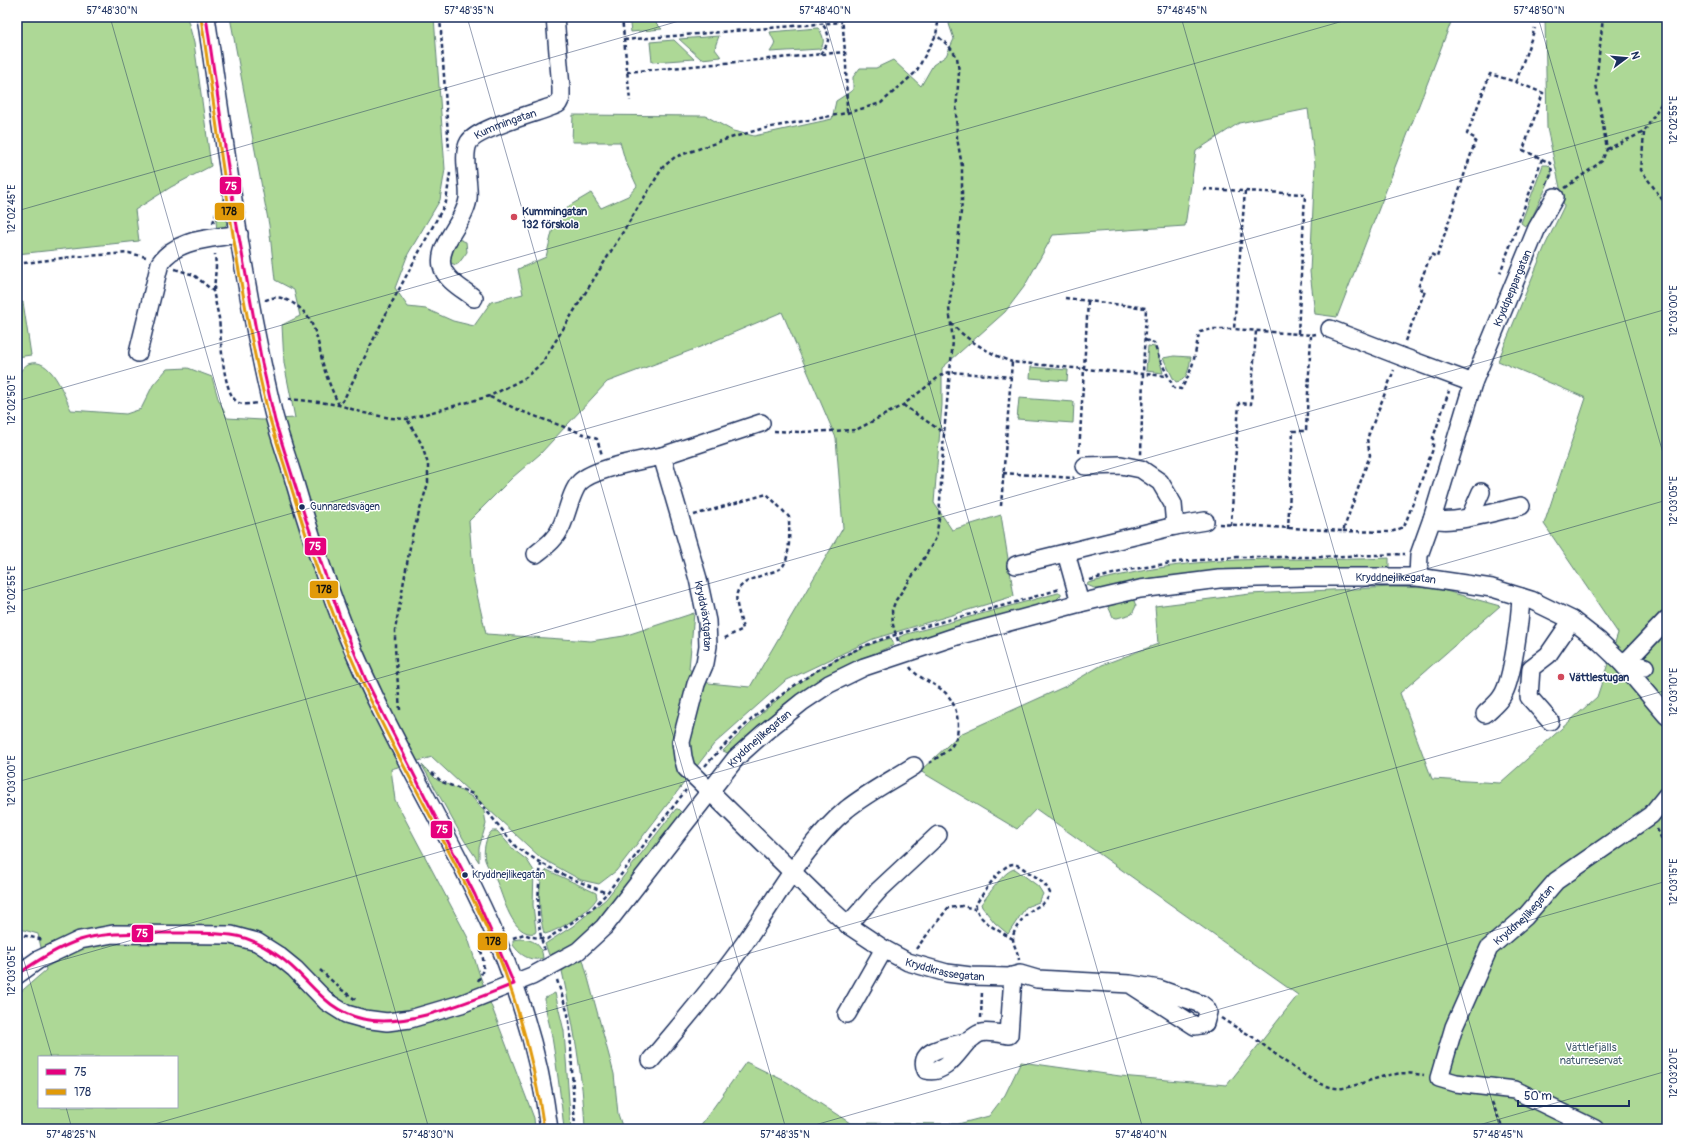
<svg xmlns="http://www.w3.org/2000/svg" width="1684" height="1146" font-family="Pangolin,sans-serif">
  <rect width="100%" height="100%" fill="#fff"/>
  <filter id="ink" filterUnits="userSpaceOnUse"><feTurbulence type="fractalNoise" baseFrequency=".025" numOctaves="2"/><feDisplacementMap in="SourceGraphic" scale="8" xChannelSelector="R" yChannelSelector="G"/><feConvolveMatrix kernelMatrix="1 2 1 2 8 2 1 2 1" color-interpolation-filters="sRGB"/></filter>
  <g filter="url(#ink)">
    <!-- green -->
    <path fill="#add896" stroke="#64847a" fill-rule="evenodd" d="M17,17H187L194,43L211,166L171,187L135,210L139,241L17,254Z
      M230,17H434L445,169L440,200L408,254L395,288L408,307L426,309L453,321L474,326L491,302L523,294L518,269L546,257L553,228L569,206L591,193L601,208L628,196L637,186L625,160L620,142H572L573,115L706,116L733,131L754,136L832,119L836,101L853,90V77L860,68H876L893,60L921,86L933,65L946,56L954,39L949,24L952,17H1453L1337,317L1315,314L1310,272L1315,164L1308,109L1239,123L1196,151L1185,226L1053,235L1024,287L1005,312L942,368V405L934,503L952,530L1001,515L1014,596L873,639L785,681L714,744L616,871L599,884L581,880L541,858L432,757L391,769L395,800L468,938L480,976L534,1118L535,1129H17V995L46,970L38,934L17,928V385L19,373C21,370 25,366 28,364C51,355 64,395 71,410L126,414L141,409L153,385L167,369L188,368L212,377L218,398L227,418L262,420L295,418L284,363L282,325L300,316L294,290L275,280L269,225ZM782,312L836,438L843,528L750,687L708,683L689,669L694,613L624,636L591,641L486,634L474,581L469,521L513,477L540,454L607,382L700,347ZM39,1057H177V1107H39Z
      M629,17H650L662,29L631,32Z
      M1545,17H1667V1129H698L746,1062L787,1082L850,1123L958,1124L989,1116L1005,1095L1021,1062L1120,1076L1227,1085L1298,995L1036,809L1017,829L920,771L960,734L1066,686L1102,665L1158,644L1155,606L1250,594L1392,587L1435,588L1500,606L1400,693L1432,779L1500,783L1597,697L1618,633L1544,524L1586,398L1498,361L1545,246L1564,206L1547,128Z
      M818,28C823,35 826,42 820,49L770,52C778,40 774,44 770,32Z
      M719,36L716,44L715,49L721,57L701,59L679,39Z
      M674,40L694,59L652,62L650,42Z
      M1543,165H1548L1551,168L1552,175L1528,226H1525L1521,223Z
      M224,195L226,199L228,222L222,231H217L216,221Z
      M456,238L466,242L467,252L459,263L456,265L448,262Z
      M23,302L31,355L17,357V303Z
      M1148,346L1155,347L1157,350L1163,373L1146,371Z
      M1174,356L1191,357C1189,367 1188,381 1176,382L1173,378L1163,358Z
      M1031,367L1068,370L1067,381L1030,378Z
      M1019,398L1074,402L1073,423L1017,419Z
      M1389,558V571L1099,590L1087,585L1088,583C1131,572 1174,564 1219,561C1275,557 1332,561 1389,558Z
      M1058,593H1061V595L1054,602L903,643L899,641V637L907,634Z
      M1133,598L1136,606L1132,614L1117,618L1113,617L1107,604Z
      M891,638L894,645C858,660 823,676 791,699C769,715 750,735 730,754L723,751C770,702 823,656 891,638Z
      M422,765L437,780L456,788L472,797L484,811L486,824L479,848V862L464,840Z
      M676,809H678L683,814C667,834 651,854 635,874C614,902 585,946 549,955L545,944L573,926L606,899Z
      M492,831H497L514,850L527,860L534,871L533,905L536,931L535,933C512,938 503,895 496,880C493,873 487,867 485,860C483,852 485,837 492,831Z
      M1015,869L1038,886L1043,894L1039,902L1026,907L1008,934L995,923L982,907L981,904C988,896 1004,870 1015,869Z
      M547,870L596,893L597,898C590,911 560,930 545,934L544,933C540,920 535,878 547,870Z
      M519,939C533,939 542,944 543,958C530,962 520,955 513,945V940Z
      M582,956L614,1074L618,1114L623,1129H585C583,1076 573,1023 562,971Z
      M555,993L564,1031L571,1129H564C561,1098 557,1068 552,1037C550,1024 545,1012 545,998Z"/>
    <g fill="none" stroke-linecap="round" stroke-linejoin="round">
      <defs>
        <g id="minor">
          <path d="M206,17C226,149 242,282 273,412C279,435 287,457 294,480C309,532 327,584 347,635C390,741 453,837 498,942C523,1002 541,1065 549,1129"/>
          <path id="s1" d="M474,298C463,289 445,280 442,266C437,244 465,222 468,199C470,184 461,155 469,142C479,127 539,113 558,104L561,98V88L555,17"/>
          <path d="M1330,329L1400,356L1473,383"/>
          <path d="M138,353L160,263C177,238 212,239 239,234"/>
          <path d="M662,456L761,423"/>
          <path d="M1085,466L1121,465L1141,469L1160,482L1173,504L1175,526"/>
          <path d="M1470,517L1481,492"/>
          <path d="M1432,519C1453,525 1498,511 1521,506"/>
          <path d="M1066,553L1080,603"/>
          <path id="s2" d="M536,554C546,546 556,539 561,527C567,515 571,491 580,482C594,468 642,460 662,456L698,579L707,621L708,646L705,663L696,684L681,742L683,757L686,768L824,903L848,925L884,949L908,962L947,973L971,976L1009,977L1020,974L1037,979L1130,984L1195,1026L1201,1025L1205,1023L1208,1012L1206,1008L1201,1004L1159,989L1130,984"/>
          <path d="M1016,565L1175,526L1205,521"/>
          <path id="s3" d="M1418,577L1419,555L1432,519L1473,383L1537,228L1555,197"/>
          <path d="M1629,659L1634,664L1645,667"/>
          <path d="M1621,662L1629,659L1667,619"/>
          <path d="M1485,714C1491,708 1498,703 1502,696C1513,680 1520,618 1521,597"/>
          <path d="M1550,721L1529,697L1531,668L1548,655L1572,620"/>
          <path d="M848,925L879,890L938,835"/>
          <path id="s4" d="M17,975L38,960L80,940L113,934L231,935L257,942L279,956L295,969L327,1002L346,1014L364,1019L387,1022L410,1019L461,1004L532,976L578,951L604,927L736,758L765,732L802,702L829,684L864,667L957,636L1080,603L1140,589L1219,579L1302,577H1418L1492,588L1531,600L1572,620L1599,641L1621,662L1667,716"/>
          <path d="M847,1014L884,949"/>
          <path d="M968,1041C957,1053 945,1075 926,1070C916,1048 953,1047 968,1041C972,1039 976,1034 981,1033C987,1031 1002,1034 1009,1035L1013,976"/>
          <path d="M651,1060C683,1022 715,985 744,944C776,899 804,845 847,809C867,793 892,780 914,766"/>
          <path id="s5" d="M1595,1129L1515,1090L1456,1083L1439,1078L1454,1027L1489,948L1525,917L1556,881L1651,815L1667,795"/>
        </g>
      </defs>
      <!-- minor casing -->
      <use href="#minor" stroke="#1b2f5e" stroke-width="20"/>
      <!-- path -->
      <path stroke="#1b2f5e" stroke-width="2.5" stroke-dasharray="4 3" stroke-linecap="butt" d="M440,17L449,150
        M622,17L630,101
        M842,17L846,63L847,113
        M624,40L842,22
        M820,54C829,44 832,35 822,24
        M627,72L845,52
        M1516,82L1535,28
        M1644,133L1641,170L1667,206
        M1607,149L1644,132L1667,94
        M1542,159L1550,163L1552,172L1547,184
        M1565,188L1602,161L1607,149L1596,84L1603,17
        M1203,189L1305,194L1298,334
        M1245,191L1234,329L1311,335L1316,334
        M213,223L218,206
        M17,264L71,257L129,253L146,257
        M175,269L194,275L213,291C215,300 217,309 219,318C221,337 222,389 236,401C242,406 250,404 257,403
        M214,290L216,267L215,254
        M1065,298L1146,308L1143,373L1141,455
        M266,301V300C275,296 281,297 289,301C317,315 317,342 324,368C328,381 333,393 339,405L344,399L389,308L446,202L450,173
        M951,323C965,339 992,355 1012,362
        M1145,340L1154,343L1159,358L1174,388L1181,389C1188,378 1193,366 1195,354C1197,346 1197,339 1200,332L1213,329H1234
        M1405,341L1425,291L1418,288L1431,254L1437,257L1476,139L1467,134L1490,74L1516,82L1543,93L1523,150L1542,159L1500,273
        M490,397L521,411L597,439L602,455
        M288,399L319,402L339,405L364,413L391,418L407,419L490,396L525,378L542,363L663,167L675,157L727,139L761,129L847,113L881,103L916,72L936,35L939,17
        M903,405L944,433
        M774,431L799,432L856,430L903,405L944,373L950,372L1011,377
        M1079,453L1084,369L1167,376
        M1003,473L1073,478L1074,477
        M1001,506L1012,362L1084,369L1088,301
        M694,515L767,494L789,517C789,530 791,555 783,566C779,571 771,572 766,574C727,586 735,596 743,629L723,639
        M1219,524L1343,531L1370,455L1367,439L1394,370
        M1231,525L1239,403L1251,404L1256,331
        M1288,529L1293,431H1306L1311,336
        M1343,531L1391,532L1404,527L1433,449V438L1449,391
        M1666,537L1667,534
        M1090,580L1128,570L1177,562L1238,557H1318L1405,554
        M898,641L893,625L892,610L896,600L920,565L936,538L939,518L944,433L953,341L949,308L958,243L962,201V166L957,138L956,111L959,72L957,57L949,46L936,35
        M910,667C917,678 932,682 942,690C957,700 963,729 953,744C950,749 935,760 929,763
        M400,710L395,648V630L412,536L428,483V464L421,443L407,419
        M705,766C749,717 800,675 860,648C887,636 916,629 944,621C983,611 1022,601 1060,589
        M432,773L442,782L473,794L516,847L541,863L570,878L607,893
        M1657,829L1667,850
        M541,863C538,892 535,923 545,951
        M17,934L44,940
        M513,938L524,934L532,937L547,939L592,909L607,893L686,790
        M1013,939C1001,932 974,919 976,904C983,894 1002,863 1014,864C1019,865 1024,869 1028,872C1038,878 1045,882 1050,893C1046,906 1036,905 1027,914C1022,919 1013,930 1013,938C1013,945 1018,952 1019,960
        M916,949L948,908L962,906L975,909
        M320,970L342,990L356,1000
        M557,980L568,1014L570,1030L575,1129
        M478,981C484,970 485,963 481,951L484,950
        M981,1018L982,991
        M1221,1018C1230,1024 1239,1029 1248,1034C1271,1048 1315,1092 1343,1088C1361,1085 1378,1076 1396,1074C1406,1072 1415,1074 1424,1075
        M1492,1102L1503,1129"/>
      <!-- minor -->
      <use href="#minor" stroke="#fff" stroke-width="17"/>
      <defs>
        <path id="bus-1" d="M206,17L235,215L262,363L275,421L306,520L340,617L366,680L475,895L514,984
          M17,975C35,962 59,947 80,940C105,932 132,934 158,933C182,933 207,932 231,935C248,937 263,945 277,955C309,976 322,1010 363,1019C409,1029 471,1000 514,984"/>
        <path id="bus-2" d="M201,18C221,149 236,283 268,412C274,435 282,457 289,480C305,532 321,585 342,636C385,742 447,838 493,942C518,1002 535,1065 544,1129"/>
      </defs>
      <!-- bus-1 casing -->
      <use href="#bus-1" stroke="#fff" stroke-width="6"/>
      <!-- bus-2 casing -->
      <use href="#bus-2" stroke="#fff" stroke-width="6"/>
      <!-- bus-1 -->
      <use href="#bus-1" stroke="#e5007d" stroke-width="3"/>
      <!-- bus-2 -->
      <use href="#bus-2" stroke="#e19a09" stroke-width="3"/>
    </g>
  </g>
  <!-- ticks -->
  <path fill="none" stroke="#1b2f5e" stroke-width="1" stroke-opacity="0.45" d="M110,17L429,1129M467,17L786,1129M824,17L1143,1129M1181,17L1500,1129M1538,17L1667,467M17,20L29,17M17,211L693,17M17,401L1357,17M17,592L1667,119M17,782L1667,309M17,937L52,1057M17,973L1667,500M66,1107L72,1129M137,1129L1667,690M801,1129L1667,881M1465,1129L1667,1071"/>
  <!-- markers -->
  <g fill="#d1495b" stroke="#fff" stroke-width="1.5">
    <circle cx="514" cy="217" r="4"/>
    <circle cx="1561" cy="677" r="4"/>
  </g>
  <g fill="#1b2f5e" stroke="#fff" stroke-width="1.5">
    <circle cx="302" cy="507" r="3.5"/>
    <circle cx="465" cy="875" r="3.5"/>
  </g>
  <g text-anchor="middle" dominant-baseline="central" stroke-width="3" stroke-linejoin="round" paint-order="stroke">
    <!-- bus labels -->
    <g font-size="10" fill="#1b2f5e" stroke="#fff" text-anchor="start">
      <text x="310" y="507">Gunnaredsvägen</text>
      <text x="472" y="875">Kryddnejlikegatan</text>
    </g>
    <!-- street labels -->
    <g font-size="11" fill="#1b2f5e" stroke="#fff">
      <text stroke="none"><textPath href="#s1" startOffset="218">Kummingatan</textPath></text>
      <text stroke="none"><textPath href="#s3" startOffset="305">Kryddpeppargatan</textPath></text>
      <text stroke="none"><textPath href="#s4" startOffset="1564">Kryddnejlikegatan</textPath></text>
      <text stroke="none"><textPath href="#s2" startOffset="339">Kryddväxtgatan</textPath></text>
      <text stroke="none"><textPath href="#s4" startOffset="893">Kryddnejlikegatan</textPath></text>
      <text stroke="none"><textPath href="#s5" startOffset="354">Kryddnejlikegatan</textPath></text>
      <text stroke="none"><textPath href="#s2" startOffset="830">Kryddkrassegatan</textPath></text>
    </g>
    <!-- poi labels -->
    <g font-size="11" font-weight="bold" fill="#1b2f5e" stroke="#fff" text-anchor="start">
      <text x="522" y="211">Kummingatan<tspan x="522" dy="13">132 förskola</tspan></text>
      <text x="1569" y="677">Vättlestugan</text>
    </g>
    <!-- park labels -->
    <g font-size="11" fill="#40596c" stroke="#fff">
      <text x="1591" y="1047">Vättlefjälls<tspan x="1591" dy="13">naturreservat</tspan></text>
    </g>
  </g>
  <g stroke="#fff" stroke-width="1.5">
    <rect x="219" y="176" width="23" height="19" rx="4" fill="#e5007d"/>
    <rect x="214" y="202" width="31" height="19" rx="4" fill="#e19a09"/>
    <rect x="304" y="537" width="23" height="19" rx="4" fill="#e5007d"/>
    <rect x="309" y="580" width="30" height="19" rx="4" fill="#e19a09"/>
    <rect x="430" y="820" width="23" height="19" rx="4" fill="#e5007d"/>
    <rect x="131" y="924" width="23" height="19" rx="4" fill="#e5007d"/>
    <rect x="477" y="932" width="31" height="19" rx="4" fill="#e19a09"/>
  </g>
  <g font-size="11" text-anchor="middle" font-weight="bold" fill="#fff">
    <text x="231" y="190">75</text>
    <text x="315" y="550">75</text>
    <text x="442" y="833">75</text>
    <text x="142" y="937">75</text>
  </g>
  <g font-size="11" text-anchor="middle" font-weight="bold" fill="#111">
    <text x="229" y="215">178</text>
    <text x="324" y="593">178</text>
    <text x="493" y="945">178</text>
  </g>
  <!-- margin -->
  <rect width="1684" height="1146" fill="none" stroke="#fff" stroke-width="44"/>
  <!-- legend -->
  <rect x="38" y="1056" width="140" height="52" fill="#ffffff" stroke="#a4acbf"/>
  <rect x="46" y="1069" width="20" height="6" fill="#e5007d" stroke="#a4acbf"/>
  <text x="74" y="1076" font-size="12" fill="#1b2f5e">75</text>
  <rect x="46" y="1089" width="20" height="6" fill="#e19a09" stroke="#a4acbf"/>
  <text x="74" y="1096" font-size="12" fill="#1b2f5e">178</text>
  <!-- north arrow -->
  <g transform="translate(1626 58) rotate(74)" stroke="#ffffff" stroke-width="3" paint-order="stroke">
  <path d="M0-3L7 15L0 10L-7 15Z" fill="#1b2f5e"/>
  <text y="-6" font-size="11" font-weight="bold" text-anchor="middle" fill="#1b2f5e">N</text>
  </g>
  <!-- scale -->
  <path d="M1518 1100v6h111v-6" fill="none" stroke="#1b2f5e" stroke-width="2"/>
  <text x="1524" y="1100" font-size="12" fill="#1b2f5e" stroke="#ffffff" stroke-width="3" paint-order="stroke">50 m</text>
  <rect x="22" y="22" width="1640" height="1102" fill="none" stroke="#1b2f5e" stroke-width="1.5"/>
  <g font-size="10" text-anchor="middle" fill="#1b2f5e">
    <text x="112" y="14">57°48'30"N</text>
    <text x="469" y="14">57°48'35"N</text>
    <text x="825" y="14">57°48'40"N</text>
    <text x="1182" y="14">57°48'45"N</text>
    <text x="1539" y="14">57°48'50"N</text>
    <text transform="translate(1673 120) rotate(-90)" y="4">12°02'55"E</text>
    <text transform="translate(11 209) rotate(-90)" y="4">12°02'45"E</text>
    <text transform="translate(1673 311) rotate(-90)" y="4">12°03'00"E</text>
    <text transform="translate(11 400) rotate(-90)" y="4">12°02'50"E</text>
    <text transform="translate(1673 501) rotate(-90)" y="4">12°03'05"E</text>
    <text transform="translate(11 590) rotate(-90)" y="4">12°02'55"E</text>
    <text transform="translate(1673 692) rotate(-90)" y="4">12°03'10"E</text>
    <text transform="translate(11 781) rotate(-90)" y="4">12°03'00"E</text>
    <text transform="translate(1673 882) rotate(-90)" y="4">12°03'15"E</text>
    <text transform="translate(11 971) rotate(-90)" y="4">12°03'05"E</text>
    <text transform="translate(1673 1073) rotate(-90)" y="4">12°03'20"E</text>
    <text x="71" y="1138">57°48'25"N</text>
    <text x="428" y="1138">57°48'30"N</text>
    <text x="785" y="1138">57°48'35"N</text>
    <text x="1141" y="1138">57°48'40"N</text>
    <text x="1498" y="1138">57°48'45"N</text>
  </g>
</svg>
